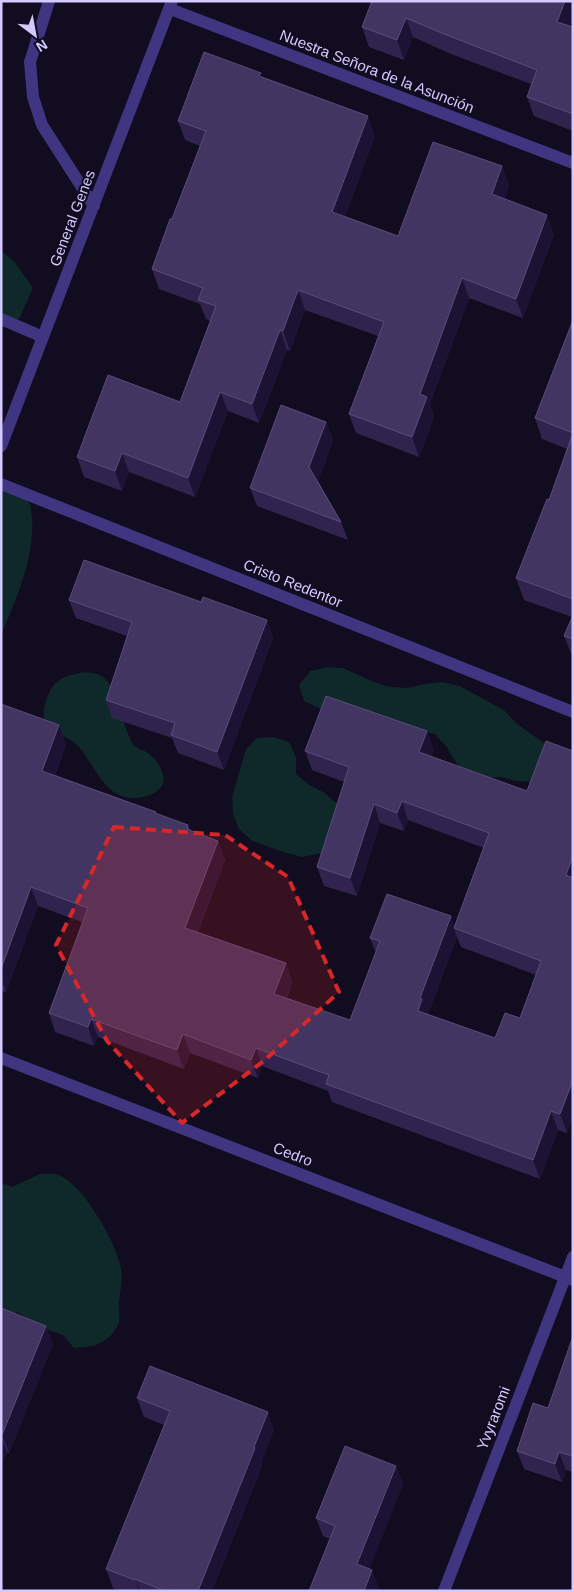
<svg xmlns="http://www.w3.org/2000/svg" width="574" height="1592" font-family="Helvetica,sans-serif">
  <rect width="100%" height="100%" fill="#110c20"/>
  <!-- green -->
  <path fill="#0f282a" d="M1,251L14,261L33,288L19,319L1,329Z
    M1,483C11,488 23,492 29,503C32,507 31,513 32,518C35,560 15,599 1,637Z
    M327,667L343,668L374,682L390,687L408,688L425,684L442,682L460,686L505,711L516,723L545,744L556,756L535,782L517,781L500,777L482,778L464,775L446,746L435,734L419,731L353,708H319L304,701L299,685L310,671Z
    M85,672C91,673 98,673 103,677C120,691 121,718 129,736C131,741 133,746 138,748C140,750 143,750 145,751C155,757 168,773 162,785C157,795 145,797 136,798C104,800 95,764 77,745C69,736 55,736 48,727C43,720 43,712 45,705C51,681 61,676 85,672Z
    M273,737L289,742L296,757V774L309,785L325,793L337,804L338,850L302,857L283,852L251,840L239,829L233,814L232,797L246,749L257,738Z
    M40,1174C45,1174 51,1173 55,1174C82,1180 116,1243 121,1268C123,1279 120,1292 119,1302C118,1318 123,1320 112,1334C102,1346 88,1347 74,1348L63,1335L46,1329L17,1312L1,1322V1183L12,1187Z"/>
  <g fill="none" stroke-linecap="round" stroke-linejoin="round">
    <!-- minor -->
    <path stroke="#3f3580" stroke-width="12" d="M49,1L30,62L33,97L42,125L94,206
      M170,9L573,163
      M1,319L43,337
      M1,446L172,1
      M1,484L573,712
      M1,1058L573,1280
      M444,1591L573,1257"/>
  </g>
  <!-- wall -->
  <path fill="#30244e" fill-rule="evenodd" d="M372,1L569,26L573,27V131L534,116L527,97L531,84L451,54L413,37L404,60L369,47L362,27Z
    M262,77L375,136L345,216L398,236L502,166L509,186L504,199L554,234L523,318L469,298L430,404L434,416L419,457L356,433L349,414L378,336L305,310L290,351L287,350L259,423L228,411L195,497L129,472L122,491L84,477L77,457L180,402L210,321L206,319L200,304L159,289L152,269L200,146L185,140L178,121Z
    M573,320V658L564,636L572,617L524,600L516,578L549,500L567,449L542,439L535,418Z
    M326,422L333,440L318,481L341,522L348,540L257,506L250,488Z
    M69,600L201,602L267,620L273,638L224,770L178,753L172,738L112,718L106,700L127,636L76,618Z
    M1,704L66,744L55,775L156,812L157,814L188,825L190,830L218,841L225,860L198,932L286,963L292,982L287,998L350,1020L376,953L370,938L451,916L454,927L484,848L408,820L404,831L380,823L357,896L324,886L317,867L344,782L312,770L305,751L434,750L431,757L527,791L573,751V1117L567,1133L558,1130L540,1179L332,1102L328,1091L262,1066L258,1078L190,1053L184,1069L98,1037L94,1046L55,1032L49,1013L82,922L38,906L6,992L1,991ZM457,937L461,947L536,975L520,1018L495,1038L428,1014Z
    M1,1308L53,1344L9,1453L7,1452L1,1466Z
    M573,1336V1472L566,1470L562,1482L524,1469L517,1451L548,1408Z
    M137,1398L274,1430L261,1463L262,1466L212,1591H121L113,1588L106,1569L164,1425L144,1417Z
    M396,1466L403,1484L369,1569L372,1570L379,1589L330,1539L323,1536L316,1518Z"/>
  <!-- shaded-wall -->
  <path fill="#1c1334" d="M565,1H573V17L564,41L557,22Z
    M406,18L413,37L404,60L397,40Z
    M368,116L375,136L339,231L332,212Z
    M502,166L509,186L499,214L492,194Z
    M547,215L554,234L523,318L516,299Z
    M462,278L469,298L430,404L434,416L419,457L412,437L420,394Z
    M298,290L305,310L290,351L283,331Z
    M280,330L287,350L259,423L252,404Z
    M220,392L228,411L195,497L188,478Z
    M326,422L333,440L316,486L309,467Z
    M122,453L129,472L122,491L115,471Z
    M267,620L273,638L224,770L217,752Z
    M59,725L66,744L49,790L42,771Z
    M427,731L434,750L426,771L419,752Z
    M402,801L408,820L404,831L397,813Z
    M374,804L380,823L357,896L350,878Z
    M218,841L225,860L192,946L185,928Z
    M573,856V893L566,875Z
    M31,887L38,906L6,992L1,978V969Z
    M451,916L455,929L454,928L457,937L428,1014L418,1011L420,998Z
    M286,963L292,982L281,1012L274,994Z
    M91,1019L98,1037L94,1046L88,1027Z
    M183,1034L190,1053L184,1069L177,1050Z
    M256,1048L262,1066L258,1078L251,1060Z
    M573,1080V1117L567,1133L560,1114Z
    M551,1111L558,1130L540,1179L533,1160Z
    M46,1326L53,1344L9,1453L2,1435Z
    M268,1412L274,1430L261,1463L262,1466L212,1591H198Z
    M1,1437L7,1452L1,1466Z
    M559,1452L566,1470L562,1482L555,1464Z
    M396,1466L403,1484L364,1583L357,1564Z
    M372,1570L379,1589L378,1591H364Z
    M135,1579L140,1591H139L135,1580Z"/>
  <!-- building -->
  <path fill="#423561" stroke="#594d7a" d="M372,1H565L557,22L573,27V114L527,97L537,70L444,34L406,18L397,40L362,27Z
    M204,52L261,73L259,76L368,116L332,212L398,236L433,142L502,166L492,194L547,215L516,299L462,278L420,394L427,397L412,437L349,414L384,322L298,290L283,331L280,330L252,404L220,392L188,478L122,453L115,471L77,457L108,375L180,402L216,306L198,300L203,288L152,269L170,219H172L206,131L178,121Z
    M573,320V433L535,418Z
    M281,405L326,422L309,467L341,522L250,488Z
    M573,433V599L516,578L547,499L549,500Z
    M84,560L201,602L203,597L267,620L217,752L171,735L175,723L106,700L132,622L69,600Z
    M573,615V639L564,636Z
    M326,696L427,731L419,752L527,791L546,741L573,751V856L566,875L573,878V1080L560,1114L551,1111L533,1160L326,1084L329,1075L256,1048L251,1060L183,1034L177,1050L91,1019L88,1027L49,1013L88,908L31,887L1,969V704L59,725L42,771L156,812L155,813L188,825L187,829L218,841L185,928L286,963L274,994L350,1020L380,941L370,938L387,894L451,916L420,998L422,999L418,1011L495,1038L505,1013L520,1018L541,961L454,928L489,833L402,801L397,813L374,804L350,878L317,867L349,767L305,751Z
    M1,1308L46,1326L2,1435L1,1434Z
    M573,1336V1456L559,1452L555,1464L517,1451L533,1403L548,1408Z
    M150,1366L268,1412L254,1447L255,1448L198,1591H165L135,1579V1580L106,1569L170,1411L137,1398Z
    M345,1446L396,1466L357,1564L372,1570L364,1591H309L335,1526L316,1518Z"/>
  <!-- marked area -->
  <path fill="#d62828" fill-opacity="0.2" stroke="#d62828" stroke-width="4" stroke-dasharray="10 6" stroke-linejoin="round" d="M114,827L225,835L288,877L339,992L265,1060L182,1123L107,1041L56,945Z"/>
  <g text-anchor="middle" dominant-baseline="central" stroke-width="4" stroke-linejoin="round" paint-order="stroke">
    <!-- street labels -->
    <g font-size="15" fill="#d5caff" stroke="#110c20">
      <text transform="translate(377 71) rotate(21)">Nuestra Señora de la Asunción</text>
      <text transform="translate(72 218) rotate(-69)">General Genes</text>
      <text transform="translate(293 583) rotate(22)">Cristo Redentor</text>
      <text transform="translate(293 1154) rotate(21)">Cedro</text>
      <text transform="translate(493 1418) rotate(-69)">Yvyraromi</text>
    </g>
  </g>
  <!-- border -->
  <rect width="574" height="1592" fill="none" stroke="#d5caff" stroke-width="5"/>
  <!-- north arrow -->
  <g transform="translate(35 35) rotate(148)" stroke="#110c20" stroke-width="4" paint-order="stroke">
  <path d="M0-4L9 19L0 12L-9 19Z" fill="#d5caff"/>
  <text y="-8" font-size="14" font-weight="bold" text-anchor="middle" fill="#d5caff">N</text>
  </g>
</svg>
